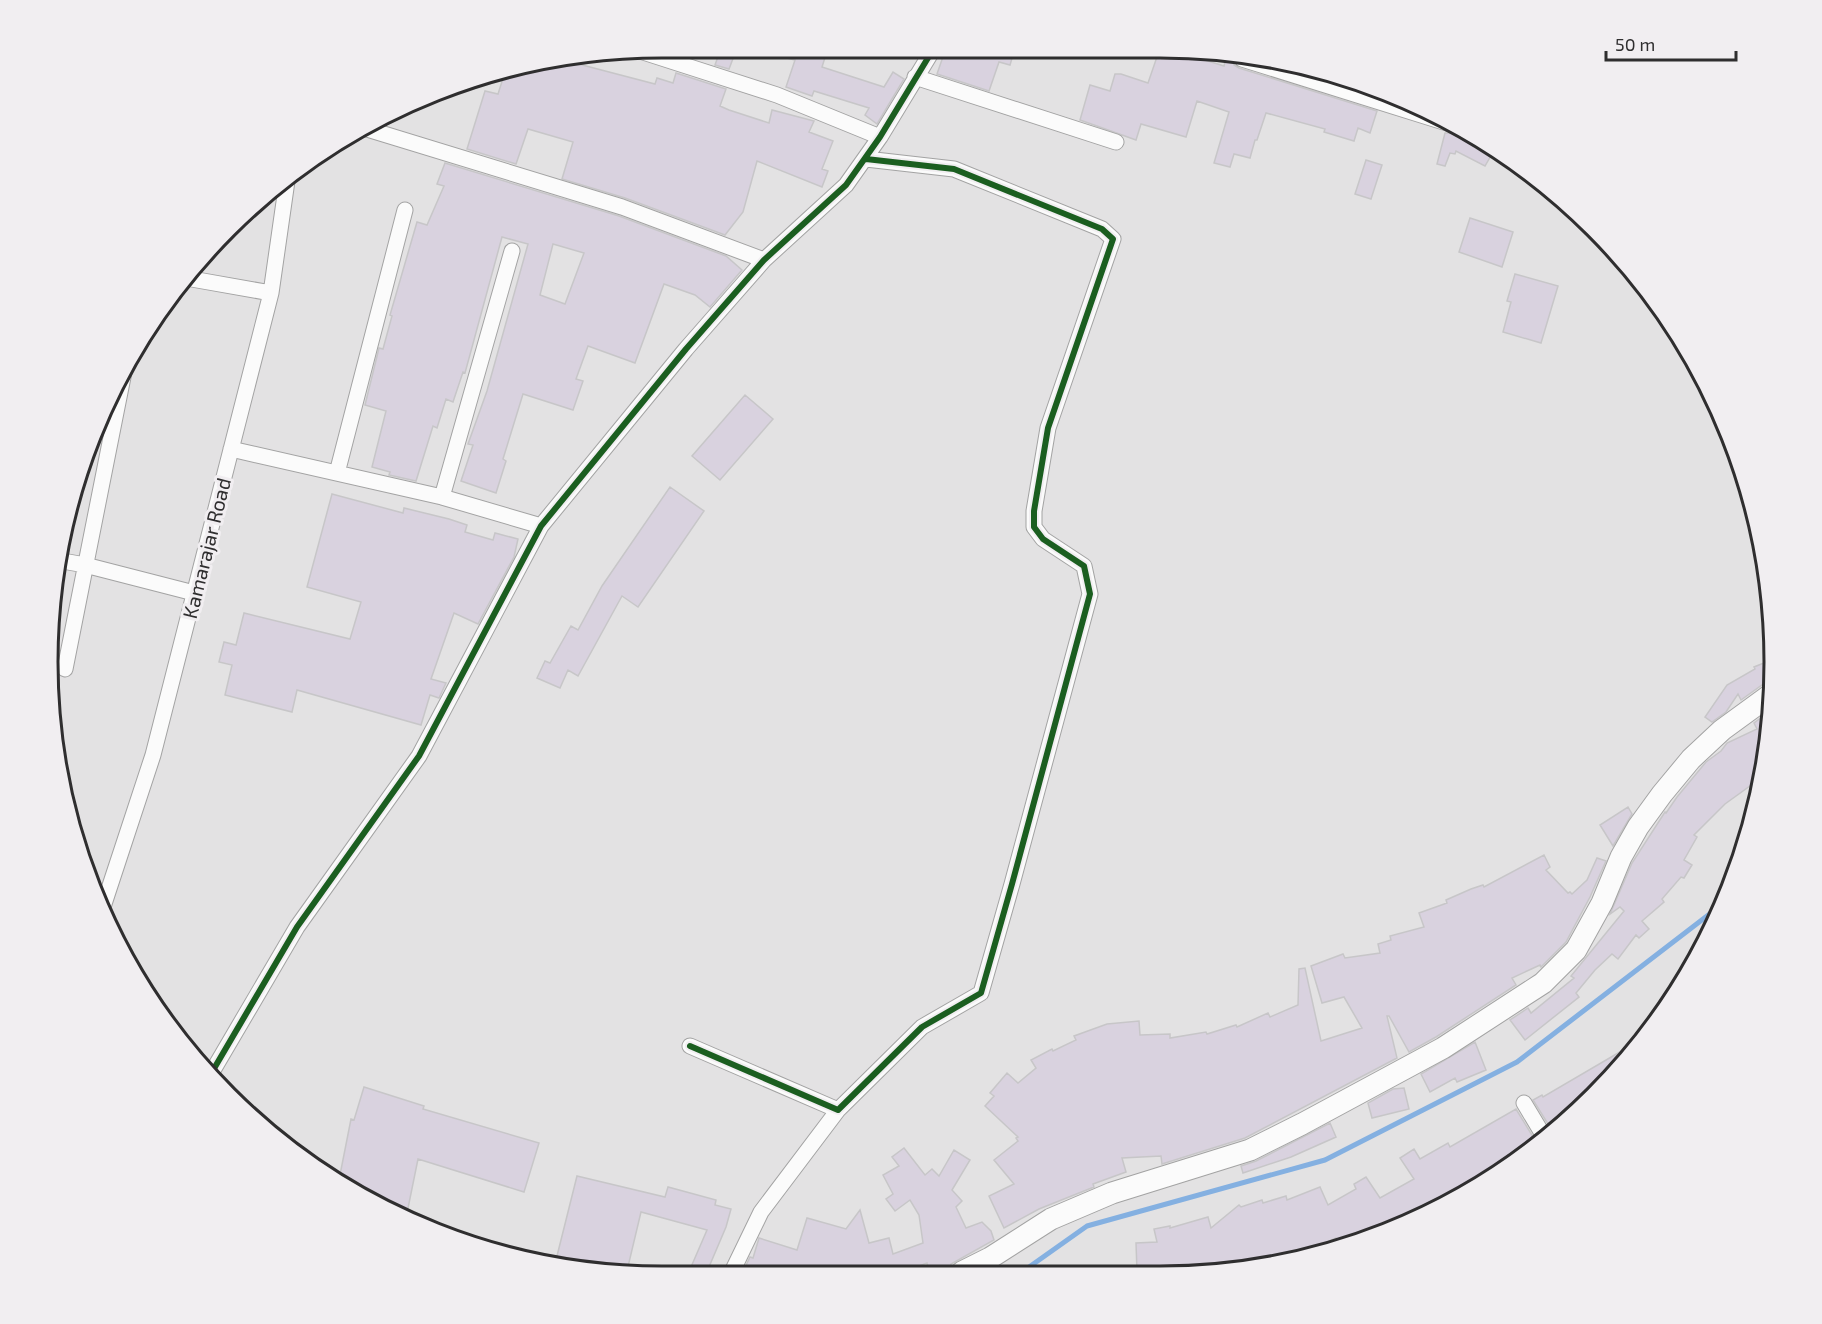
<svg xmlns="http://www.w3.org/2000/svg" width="1822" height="1324" font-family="'Exo 2',sans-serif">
  <rect width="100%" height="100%" fill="#e3e2e3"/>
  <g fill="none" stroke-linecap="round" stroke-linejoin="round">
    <!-- stream -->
    <path stroke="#84b0e1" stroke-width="5" d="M1022,1272L1087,1226L1325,1160L1517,1062L1720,906"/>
  </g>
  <!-- building -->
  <path fill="#d9d2df" stroke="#c7c6c8" stroke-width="1.5" fill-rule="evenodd" d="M721,48H737L729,69L715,65Z
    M767,48H828L822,67L884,87L893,72L904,79L877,124L865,115L869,108L814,91L812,96L786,87L795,60L766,53Z
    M946,48H1015L1010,65L999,62L989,91L937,74Z
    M1160,48L1173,50L1224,66L1226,57L1233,58L1234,65L1239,68L1377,111L1370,133L1358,128L1354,141L1324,132L1325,129L1266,113L1257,140H1255L1250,158L1234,154L1230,167L1214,163L1229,112L1197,101L1186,137L1141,124L1136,140L1080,120L1090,85L1110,91L1115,74H1121L1148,83Z
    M567,61L655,84L657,78L673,83L676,73L726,89L720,106L729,110L769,123L772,110L814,121L809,132L833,141L822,169L828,171L822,187L757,161L743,212L725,235L625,198L562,179L573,142L528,129L516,164L467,149L485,91L498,94L506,69Z
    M1297,66L1319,69L1384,91V93Z
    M1458,129L1460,130L1458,134L1493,152L1485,166L1456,151L1455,154L1450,153L1445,166L1437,164L1445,133H1453Z
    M1366,160L1382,165L1371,199L1355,194Z
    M445,163L619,216L726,256L742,270L710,307L695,295L664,284L635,363L588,346L576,379L583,381L573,410L523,394L503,459L506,461L496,493L461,481L473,445L468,444L487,391L528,244L502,237L465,373L463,372L453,402L446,399L437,428L433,426L416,481L389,475L390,472L372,467L386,411L365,405L379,348L383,349L392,316L390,315L417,222L427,225L444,186L437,184ZM553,244L584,253L565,304L540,295Z
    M1470,218L1513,232L1502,267L1459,252Z
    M1515,274L1558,286L1541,343L1503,332L1511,302L1507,301Z
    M745,395L773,419L720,480L692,456Z
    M670,487L704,511L638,607L622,596L578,676L568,670L560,688L537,678L545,661L550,663L571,626L578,630L602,586Z
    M332,494L403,513L404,508L449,519L467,525L465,532L493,540L495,533L518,539L514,557L478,624L454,613L431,679L446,683L439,698L430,695L421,725L297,690L292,712L225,695L232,665L219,662L224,642L236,645L244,613L350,639L361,602L307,587Z
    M1771,660V683L1762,685L1741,700L1738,694L1726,712L1712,722L1705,717L1727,685L1755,669L1754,667Z
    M1770,711L1769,742L1757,794L1750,786L1725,804L1694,835L1697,837L1684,860L1692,865L1684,878L1681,877L1662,899L1664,902L1642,921L1649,929L1639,938L1636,935L1618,959L1612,954L1595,970L1576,993L1579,997L1525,1040L1510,1020L1528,1008L1531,1013L1574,978L1571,976L1624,911L1620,907L1610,914L1632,863L1665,812L1666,813L1677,797L1706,762L1721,751L1727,743L1757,729L1754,723Z
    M1628,807L1632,814L1613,846L1600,825Z
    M1544,855L1550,867L1546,870L1568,893L1570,892L1572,894L1587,880L1597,858L1606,861L1590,897L1566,942L1541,967L1540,965L1512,978L1516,985L1436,1037L1409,1052L1389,1016H1387L1397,1058L1245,1138L1162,1164L1161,1156L1122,1158L1126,1172L1093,1184L1094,1187L1039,1209L1004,1228L989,1196L1014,1184L994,1160L1018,1141L1016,1138L1018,1137L985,1106L994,1096L990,1093L1007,1073L1018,1083L1036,1068L1031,1060L1052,1049L1053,1051L1076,1040L1074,1036L1107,1024L1139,1021L1140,1035L1170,1034V1038L1206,1032L1207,1034L1236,1025L1237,1027L1268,1013L1270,1017L1298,1005L1299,969L1305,968L1321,1041L1362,1028L1344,997L1322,1003L1311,966L1343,954L1345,958L1380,953L1378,944L1391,940L1390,936L1424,927L1419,913L1447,903L1446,900L1471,889L1483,885L1484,887Z
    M1642,1039L1622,1067L1553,1132L1533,1100L1542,1095L1543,1097Z
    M1475,1042L1486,1070L1457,1082L1455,1078L1430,1092L1421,1074Z
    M364,1087L424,1106L423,1109L539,1143L524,1192L418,1159L406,1218L390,1213L339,1180L351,1119L354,1120Z
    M1404,1088L1409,1109L1372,1118L1368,1103L1393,1089Z
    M1516,1109L1538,1145L1395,1229L1340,1244L1336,1238L1310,1250L1267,1262L1264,1257L1233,1271H1137L1136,1243L1157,1242L1154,1229L1170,1226V1228L1208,1217L1211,1228L1239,1205L1241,1207L1262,1200L1263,1203L1286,1196L1287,1200L1320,1187L1328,1205L1356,1189L1354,1184L1366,1177L1380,1198L1414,1179L1400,1158L1414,1149L1420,1159L1448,1143L1450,1147Z
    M1330,1123L1336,1137L1291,1157L1243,1173L1241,1166L1256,1161Z
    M904,1148L925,1175L932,1169L939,1176L954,1150L970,1160L952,1190L962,1201L956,1207L966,1228L982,1222L991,1231L994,1240L951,1264L950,1267L929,1272L927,1263L900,1273L742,1274L750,1257L753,1258L759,1238L797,1250L807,1218L846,1229L860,1210L869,1243L889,1238L893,1254L923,1243L919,1215L910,1200L895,1211L886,1199L893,1194L883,1175L899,1166L892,1157Z
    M577,1176L665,1197L668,1187L716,1200L715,1205L731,1209L726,1227L706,1274H688L707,1230L641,1212L626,1275L555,1264Z"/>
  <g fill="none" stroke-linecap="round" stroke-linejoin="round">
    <defs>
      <path id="street" d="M640,51L777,95L880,137
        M1242,59L1450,124
        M915,77L1116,142
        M364,128L622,207L764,260
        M186,278L271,293
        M231,449L442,497L541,526
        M337,473L405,210
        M442,497L512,251
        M57,560L85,565L194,593
        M65,669L124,372
        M102,910L153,755L271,293L287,181
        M690,1046L838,1110L922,1027L981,993L1012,884L1090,594L1084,566L1043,539L1034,527V511L1048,428L1113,239L1102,229L954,169L866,159
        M212,1072L297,927L419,756L541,526L686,349L764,260L846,185L880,137L934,48
        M1524,1103L1545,1138
        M731,1274L761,1212L838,1110"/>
      <path id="secondary" d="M962,1272L990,1258L1051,1219L1112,1193L1250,1150L1302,1124L1443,1048L1543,983L1576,950L1602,903L1621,857L1638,827L1662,794L1691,759L1722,730L1770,695"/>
    </defs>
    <!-- street casing -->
    <use href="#street" stroke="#a3a3a3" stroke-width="17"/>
    <!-- secondary casing -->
    <use href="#secondary" stroke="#a3a3a3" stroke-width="23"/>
    <!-- street -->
    <use href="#street" stroke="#fbfbfb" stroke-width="15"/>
    <!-- secondary -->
    <use href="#secondary" stroke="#fbfbfb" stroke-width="21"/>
    <defs>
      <path id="cycleway" d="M690,1046L838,1110L922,1027L981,993L1012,884L1090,594L1084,566L1043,539L1034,527V511L1048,428L1113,239L1102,229L954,169L866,159
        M212,1072L297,927L419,756L541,526L686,349L764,260L846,185L880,137L934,48"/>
    </defs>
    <!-- cycleway casing -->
    <use href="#cycleway" stroke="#f1eef1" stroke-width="10"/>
    <!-- cycleway -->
    <use href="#cycleway" stroke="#1b5e20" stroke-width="6"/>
  </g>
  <g text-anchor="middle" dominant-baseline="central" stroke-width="6" stroke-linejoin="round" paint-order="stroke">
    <!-- street labels -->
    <g font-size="20" fill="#2f2e2f" stroke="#f1eef1">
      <text transform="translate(206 548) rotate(-76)">Kamarajar Road</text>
    </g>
  </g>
  <!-- crop -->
  <path d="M0 0H1822V1324H0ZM662 58H1160A604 604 0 0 1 1764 662V662A604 604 0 0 1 1160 1266H662A604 604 0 0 1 58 662V662A604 604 0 0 1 662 58Z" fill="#f1eef1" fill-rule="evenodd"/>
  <path fill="none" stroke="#2f2e2f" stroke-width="3" d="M662 58H1160A604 604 0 0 1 1764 662V662A604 604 0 0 1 1160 1266H662A604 604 0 0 1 58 662V662A604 604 0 0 1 662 58Z"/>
  <!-- scale -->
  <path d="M1606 51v9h130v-9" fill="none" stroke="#2f2e2f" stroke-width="3"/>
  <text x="1615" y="51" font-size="18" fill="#2f2e2f" stroke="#f1eef1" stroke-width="4.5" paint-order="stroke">50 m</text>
</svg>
